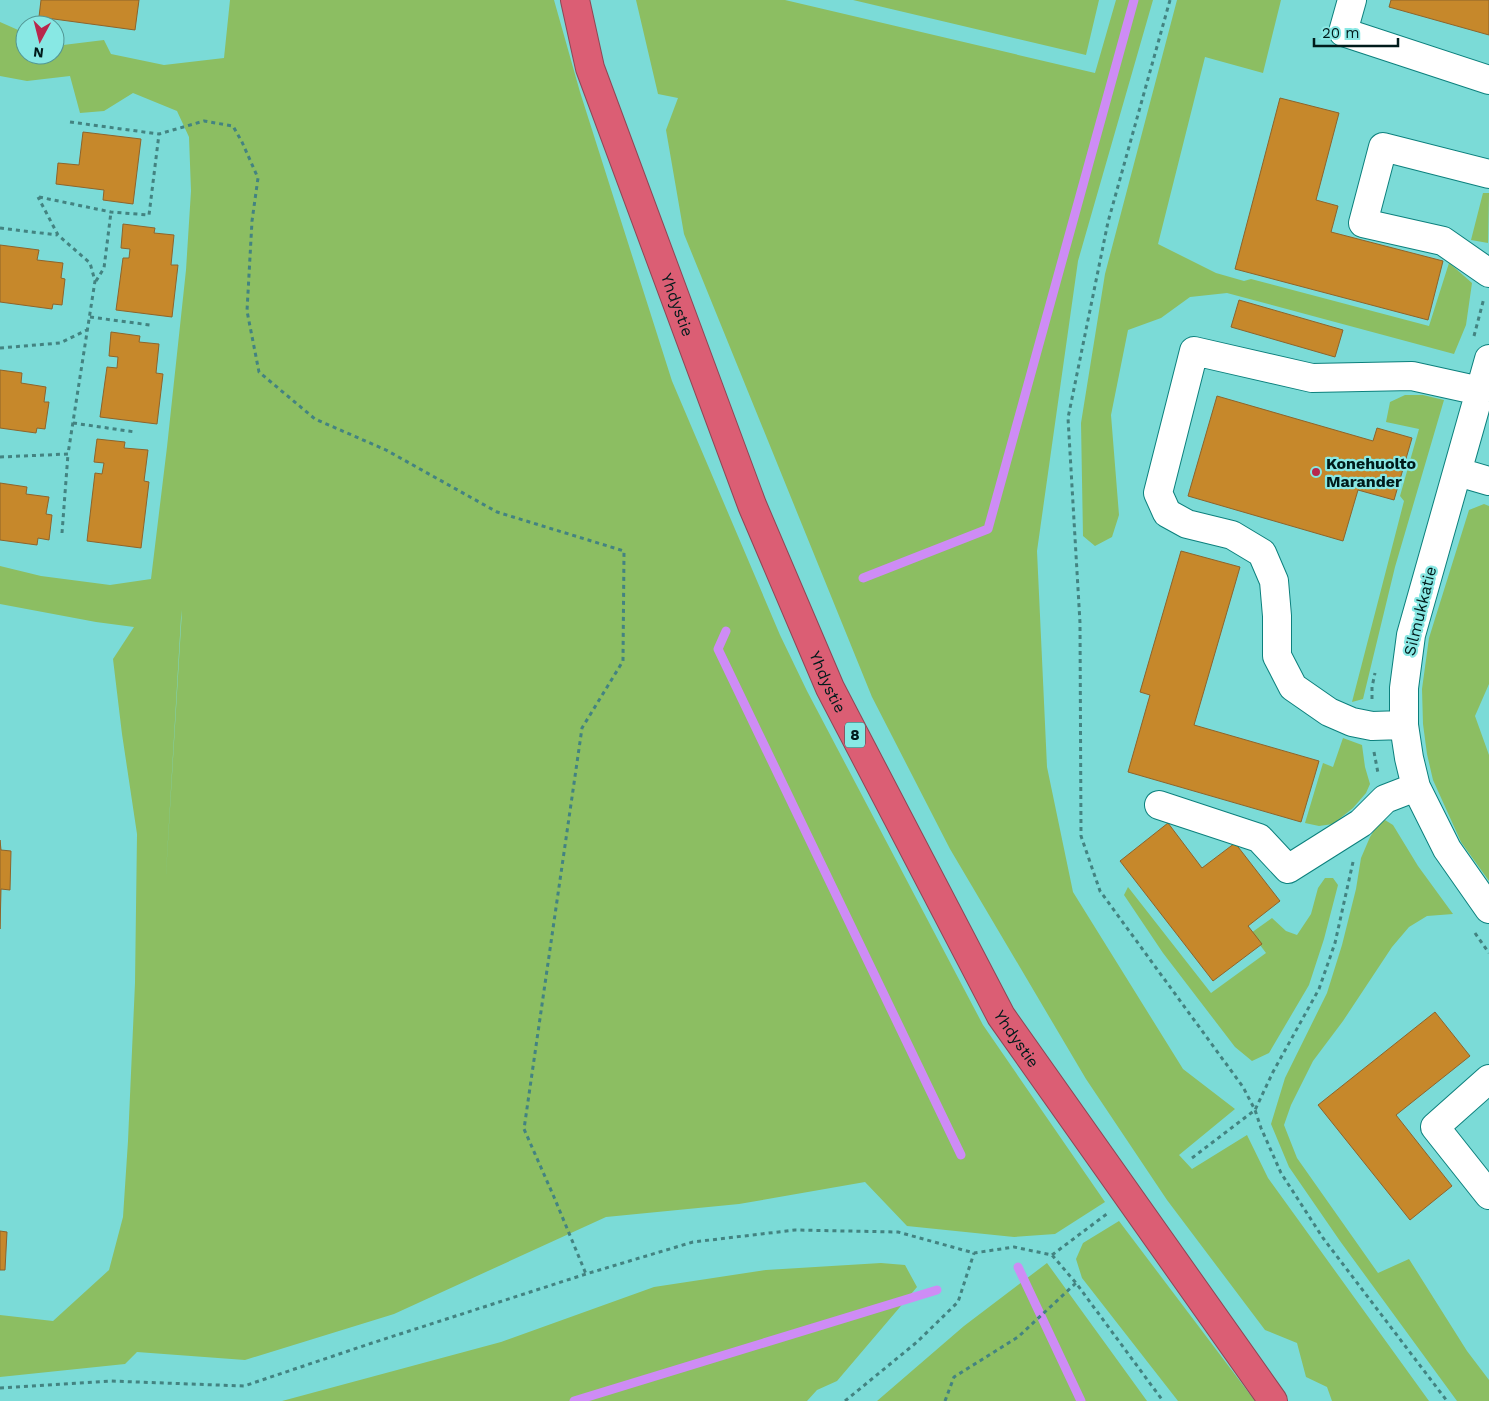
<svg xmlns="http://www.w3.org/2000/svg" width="1489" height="1401" font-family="'Work Sans',sans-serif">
  <rect width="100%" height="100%" fill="#7bdbd7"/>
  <!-- green -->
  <path fill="#8cbe62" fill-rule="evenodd" d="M230,0H554L580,92L672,381L780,635L807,691L983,1025L1105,1202L1055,1234L1014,1237L907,1226L865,1182L739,1204L606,1217L394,1314L245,1360L137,1352L125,1364L0,1377V1315L53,1321L109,1270L123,1217L128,1141L135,983L137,834L122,734L113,659L134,627L96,622L0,604V566L41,576L110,585L151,579L167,447L186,270L191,191L189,137L177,111L133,93L104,111L80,113L70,76L27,81L0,76V22L25,33V55H55V46L104,40L111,54L164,65L224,58ZM182,610L165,891L181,618Z
    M636,0H785L1095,73L1116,0H1153L1078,261L1037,551L1047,767L1073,892L1183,1069L1235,1109L1179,1155L1192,1169L1247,1135L1268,1178L1429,1401H1332L1327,1387L1306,1377L1297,1343L1265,1330L1167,1200L1086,1079L950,849L872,697L684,234L666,130L678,98L658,94Z
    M853,0H1099L1086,55Z
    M1177,0H1281L1263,73L1205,57L1158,244L1216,273L1244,281L1251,279L1429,326L1449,263L1455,268L1472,283L1466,325L1454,354L1227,293L1190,297L1161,318L1128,330L1111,415L1119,515L1112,537L1095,546L1083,536L1081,423L1105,274Z
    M1483,193H1489L1488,243L1471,240Z
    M1405,395H1423L1444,400L1395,567L1363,699L1352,702L1404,501L1400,496L1419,429L1386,422L1390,402Z
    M1484,504L1489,506V684L1475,716L1489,755V881L1461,842L1433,780L1427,754L1423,724L1422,689L1429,638L1469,510Z
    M1343,738L1362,745L1365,767L1370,784L1366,793L1353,808L1333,824L1319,826L1305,823L1323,763L1333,767Z
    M1385,820L1393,825L1418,866L1453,914L1427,916L1409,927L1392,947L1343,1021L1313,1061L1291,1105L1284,1125L1297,1158L1378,1273L1409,1259L1467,1351L1489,1380V1401H1457L1340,1241L1289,1167L1271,1124L1285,1078L1327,993L1342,945L1356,889L1361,858L1370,837L1378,824Z
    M1325,878H1333L1338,885L1324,939L1309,985L1269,1053L1252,1061L1235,1047L1163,953L1124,895L1128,887L1211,993L1266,953L1251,933L1272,918L1286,931L1297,935L1311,914L1318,888Z
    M1119,1221L1255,1401H1178L1082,1278L1076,1259L1083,1243Z
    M881,1263L905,1265L917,1287L837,1381L817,1390L807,1401H282L501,1342L654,1287L766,1270Z
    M1047,1263L1147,1401H877L964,1326Z"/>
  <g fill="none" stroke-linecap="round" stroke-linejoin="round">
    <!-- stream -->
    <path stroke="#ce8cf5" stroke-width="9" d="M863,578L988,529L1134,0
      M726,631L718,649L961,1155
      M1018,1267L1081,1401
      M574,1401L937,1290"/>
  </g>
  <!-- building -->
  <path fill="#c6882b" stroke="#8e642b" d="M41,0H139L135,30L39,17Z
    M1391,0H1489V35L1389,7Z
    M1280,98L1339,113L1316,200L1338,206L1331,232L1443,261L1428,320L1235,269Z
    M83,132L141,139L133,204L103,200L104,190L56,184L58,163L79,165Z
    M123,224L155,228L154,233L174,235L171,265H178L172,317L116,310L123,258H129L130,249L121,248Z
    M0,245L39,250L37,260L63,263L61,278L65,279L62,305L53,304L52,309L0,302Z
    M1239,300L1343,330L1335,357L1231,327Z
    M111,332L140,336L139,342L159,344L156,373L163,374L157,424L100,417L107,367L117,368L118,357L109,356Z
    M0,370L22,373L21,383L46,387L44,402H49L45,429L37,428L36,433L0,428Z
    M1217,396L1373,441L1377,428L1412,438L1394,500L1358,490L1343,541L1188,496Z
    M97,439L125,442L124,448L148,450L144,481L149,482L141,548L87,541L95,473L102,474L104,463L94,462Z
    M0,483L27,487L26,494L49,497L46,514L52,515L49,540L38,538L37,545L0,540Z
    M1181,551L1240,567L1194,725L1319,761L1301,822L1128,772L1150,695L1140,692Z
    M1168,823L1202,868L1235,843L1280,901L1248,926L1262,944L1213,981L1120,861Z
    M0,840L1,850L11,851L10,890L1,889L0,929Z
    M1435,1012L1470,1056L1396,1115L1452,1186L1410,1220L1318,1105Z
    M0,1231L7,1232L5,1270H0Z"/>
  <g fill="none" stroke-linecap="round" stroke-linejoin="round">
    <defs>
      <path id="minor" d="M1352,0L1343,32L1489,80
        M1489,174L1383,147L1363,223L1443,241L1489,273
        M1489,359L1411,635L1404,688V725L1409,758L1416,787L1447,849L1489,909
        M1458,472L1489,481
        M1404,725L1372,726L1352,722L1329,712L1293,687L1277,656V616L1274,581L1262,553L1232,535L1187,524L1167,513L1158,493L1194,351L1312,378L1412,376L1480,391
        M1159,805L1259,838L1288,869L1361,823L1385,799L1416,787
        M1489,1079L1435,1127L1489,1195"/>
      <g id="highway">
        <path id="s1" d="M575,0L590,68L752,505L830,688L1001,1016L1273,1401"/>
      </g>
    </defs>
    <!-- minor casing -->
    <use href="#minor" stroke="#0c807d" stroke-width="30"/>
    <!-- highway casing -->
    <use href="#highway" stroke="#8e4755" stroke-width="30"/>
    <!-- path -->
    <path stroke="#438381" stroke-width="3" stroke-dasharray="4 4" stroke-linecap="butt" d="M1170,0L1108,222L1068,418L1080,623L1081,836L1100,891L1243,1087L1255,1110L1261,1128L1281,1173L1323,1238L1447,1401
      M70,122L159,134L204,121L233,126L242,142L258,178L252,221L247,311L259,372L315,419L386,450L497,512L624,551L623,661L582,728L524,1129L554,1197L586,1274
      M39,197L111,212L149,215L159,134
      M0,228L57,235
      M96,281L104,268L111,212
      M90,317L150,325
      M1474,336L1484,298
      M0,348L60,343L87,330
      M73,423L135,432
      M0,457L68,454L95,281L90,263L58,235L38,197
      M62,533L68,454
      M1372,699V687L1375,673
      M1374,752L1378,773
      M1475,933L1489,953
      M1192,1158L1255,1110L1273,1072L1319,989L1335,943L1353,862
      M1052,1255L1108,1213
      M0,1388L111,1381L244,1386L372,1343L586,1274L693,1242L795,1230L898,1232L974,1253L1014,1247L1052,1255L1076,1283L1163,1401
      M845,1401L917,1342L958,1302L974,1253
      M945,1401L954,1377L1018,1337L1076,1283"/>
    <!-- minor -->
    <use href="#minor" stroke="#fff" stroke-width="28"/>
    <!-- highway -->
    <use href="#highway" stroke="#db5e74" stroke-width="28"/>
  </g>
  <!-- markers -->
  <circle fill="#b8274c" stroke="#88e8e4" stroke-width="2" cx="1316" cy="472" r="5"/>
  <g text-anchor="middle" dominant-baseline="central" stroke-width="4.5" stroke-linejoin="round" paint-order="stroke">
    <!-- shield labels -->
    <rect fill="#88e8e4" stroke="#295857" stroke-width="1" x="845" y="722.5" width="20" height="25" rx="4"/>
    <g font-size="15" font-weight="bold" fill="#001b1b">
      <text x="855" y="735">8</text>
    </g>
    <!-- street labels -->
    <g font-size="16" fill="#001b1b" stroke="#88e8e4">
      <text stroke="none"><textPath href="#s1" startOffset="322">Yhdystie</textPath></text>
      <text transform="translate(1420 611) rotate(-76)">Silmukkatie</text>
      <text stroke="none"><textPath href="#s1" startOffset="728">Yhdystie</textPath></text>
      <text stroke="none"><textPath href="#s1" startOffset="1132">Yhdystie</textPath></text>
    </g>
    <!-- poi labels -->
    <g font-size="16" font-weight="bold" fill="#001b1b" stroke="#88e8e4" text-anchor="start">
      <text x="1326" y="463">Konehuolto<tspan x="1326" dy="18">Marander</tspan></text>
    </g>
  </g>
  <!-- north arrow -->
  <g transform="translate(40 40) rotate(187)"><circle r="24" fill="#88e8e4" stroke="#529694"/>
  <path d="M0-4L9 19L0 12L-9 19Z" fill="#b8274c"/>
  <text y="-8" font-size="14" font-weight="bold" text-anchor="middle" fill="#001b1b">N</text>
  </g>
  <!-- scale -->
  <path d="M1314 38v8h84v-8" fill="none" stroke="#001b1b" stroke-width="2.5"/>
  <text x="1322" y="38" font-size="15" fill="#001b1b" stroke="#88e8e4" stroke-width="4" paint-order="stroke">20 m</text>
</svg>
